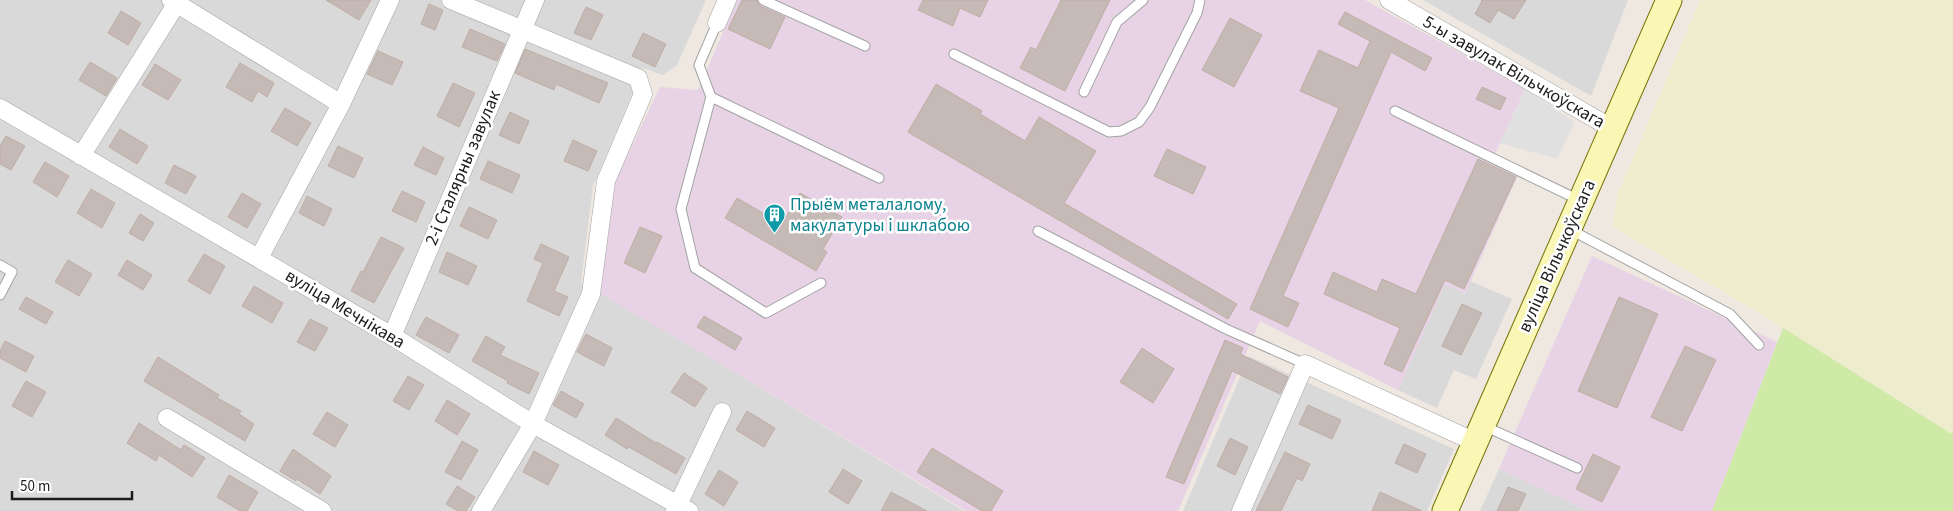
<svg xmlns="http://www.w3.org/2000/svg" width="1953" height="511" font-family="'Source Sans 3',sans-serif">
  <rect width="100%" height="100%" fill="#eee8e1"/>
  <!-- residential -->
  <path fill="#dad9d9" d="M0,0H706L677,65L663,75L643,68L593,186L581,282L726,367L964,511H0Z
    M1423,0H1628L1591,96Z
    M1470,281L1512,299L1476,379L1454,370L1437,408L1398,390L1445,284L1465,294Z
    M1249,356L1454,449L1427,511H1183Z
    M1499,469L1589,511H1480Z"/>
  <!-- industrial -->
  <path fill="#e7d3e5" d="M737,0H1365L1525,89L1491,163L1518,175L1465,294L1445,285L1398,390L1260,321L1178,511H966L726,367L597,292L610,192L660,87L698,90Z
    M1592,256L1777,342L1712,511H1589L1499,469Z"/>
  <!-- farmland -->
  <path fill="#edeccc" d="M1700,0H1953V433H1950L1762,315L1613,227L1617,196Z"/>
  <!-- grass -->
  <path fill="#cfe9a6" d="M1783,328L1950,433H1953V511H1712Z"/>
  <!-- parking -->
  <path fill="#e0e0e0" d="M1525,89L1575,122L1557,159L1500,143Z"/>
  <!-- building -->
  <path fill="#c5bab5" stroke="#bfada4" d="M326,0H371L359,20Z
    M742,0H757L760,6L785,17L770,49L728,29Z
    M923,0H988L980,17L960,8L953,26L918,10Z
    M1061,0H1110L1065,91L1020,68L1031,47L1036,50Z
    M1481,0H1526L1514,19L1498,10L1490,23L1475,14L1482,1Z
    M429,4L443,10L435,30L421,24Z
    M586,7L603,15L591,40L574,33Z
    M121,11L141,23L128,45L108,33Z
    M1345,12L1432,58L1425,71L1391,52L1283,296L1299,303L1288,327L1250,309L1339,108L1300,91L1319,50L1358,68L1370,41L1338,24Z
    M1230,18L1262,35L1234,87L1202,70Z
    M470,29L505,44L497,61L462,47Z
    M643,33L666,44L655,67L632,56Z
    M525,49L608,83L599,103L556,84L554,90L515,73Z
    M378,51L403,62L392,85L367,74Z
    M90,62L117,78L106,96L79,80Z
    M240,63L274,83L267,97L258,91L252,102L226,87Z
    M155,64L181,80L168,100L142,85Z
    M453,83L475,93L459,127L437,116Z
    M936,84L982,111L980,114L1025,141L1039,117L1096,151L1064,203L1237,304L1228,319L908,132Z
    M1482,87L1506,98L1500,110L1476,99Z
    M285,108L311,123L297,146L271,131Z
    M510,112L529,121L519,144L499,135Z
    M120,129L148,146L137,164L109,147Z
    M6,136L25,146L11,170L0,164V146Z
    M573,140L597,151L588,171L564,161Z
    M338,146L363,158L354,178L328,166Z
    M423,147L444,158L436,175L414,165Z
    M1167,149L1206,167L1193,194L1154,176Z
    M1478,159L1516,177L1464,289L1445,280L1402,372L1384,364L1400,328L1324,294L1333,272L1377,292L1382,279L1416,294Z
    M488,161L520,175L512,193L480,179Z
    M45,162L69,176L57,197L33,182Z
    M174,165L196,176L186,194L165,183Z
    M91,189L115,203L102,228L77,213Z
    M402,191L425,202L416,222L392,211Z
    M242,193L261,204L247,228L228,217Z
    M800,193L842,217L823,249L827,252L816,271L725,218L737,198L782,224Z
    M307,196L332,209L324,226L299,213Z
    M469,207L497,220L488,239L460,226Z
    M140,214L154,223L143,241L129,233Z
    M640,227L662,236L645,273L624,263Z
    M381,237L404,248L374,303L351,291L361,271L363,272Z
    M541,244L569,257L554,291L568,297L559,316L527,301L543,263L534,259Z
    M447,252L477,266L468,285L439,272Z
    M204,254L225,266L210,294L188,281Z
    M68,260L92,274L79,296L55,282Z
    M127,260L152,275L143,290L118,275Z
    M254,286L283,303L272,323L242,306Z
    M26,297L53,312L46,324L19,309Z
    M1619,297L1658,314L1617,408L1578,391Z
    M1462,304L1482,313L1461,355L1442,346Z
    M704,316L742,338L735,350L697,327Z
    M426,317L459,335L449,353L416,335Z
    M310,319L328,328L315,351L297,342Z
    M586,334L612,348L604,366L577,352Z
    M486,336L505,347L500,355L539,373L529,394L507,383L508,381L472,361Z
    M1225,340L1243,348L1240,354L1288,377L1280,394L1232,371L1184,484L1166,477Z
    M5,341L34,356L26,372L0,358V351Z
    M1685,346L1716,360L1682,431L1651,417Z
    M1142,348L1174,369L1153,403L1120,382Z
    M158,357L219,395L217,398L241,411L239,414L254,424L245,441L144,381Z
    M684,373L707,388L695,407L671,392Z
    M408,376L424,385L409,410L393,401Z
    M26,381L46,392L32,417L12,406Z
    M561,391L584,404L576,418L553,405Z
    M447,400L470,414L457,435L435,421Z
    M1308,405L1341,420L1332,439L1299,424Z
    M747,411L775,428L764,447L736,430Z
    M327,412L348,425L335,447L313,434Z
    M616,418L656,443L657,442L685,458L676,474L629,447L627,449L605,435Z
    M139,423L181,450L184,445L205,458L192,477L159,455L156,461L127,443Z
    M1230,438L1248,447L1235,475L1217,466Z
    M462,441L478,450L461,480L445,472Z
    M1404,444L1426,454L1417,473L1395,463Z
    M932,448L1003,491L991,511H982L917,472Z
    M293,449L331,476L320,494L297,479L296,481L280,471Z
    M534,451L559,465L548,485L523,472Z
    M1285,452L1310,464L1302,481L1297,478L1281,511H1256Z
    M1593,454L1620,467L1602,502L1576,489Z
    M843,469L862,481L848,504L829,492Z
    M719,470L738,482L724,506L705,494Z
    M229,475L258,492L247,511H240L217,497Z
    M457,486L475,497L466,511H458L446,504Z
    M1508,487L1526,494L1518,511H1497Z
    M891,492L927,511H881Z
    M1380,492L1422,511H1372Z"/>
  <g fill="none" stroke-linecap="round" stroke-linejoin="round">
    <defs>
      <path id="service" d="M763,0L865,46
        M717,23L699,65L711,97L879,178
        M954,54L1109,132L1121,131L1139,122L1150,107L1197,13L1200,0
        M1084,92L1117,22L1143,0
        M711,97L681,209L695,268L766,313L821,283
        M1395,111L1579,200
        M1569,229L1730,314L1759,345
        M1038,231L1226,329L1305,364
        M0,265L12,272L0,295
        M1484,426L1577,468"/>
      <path id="minor" d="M171,0L341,104
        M451,0L638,78L643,94L606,181L591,294L533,424L481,511
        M1389,0L1613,129
        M717,23L727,0
        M0,108L392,336L533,424L689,511
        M81,156L177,3
        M259,258L341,104L390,0
        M392,336L535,0
        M167,418L322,511
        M675,511L722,412
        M1241,511L1305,364L1475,442"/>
      <path id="secondary" d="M1445,511L1669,0"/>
    </defs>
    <!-- service casing -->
    <use href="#service" stroke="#a3a3a3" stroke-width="11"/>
    <!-- minor casing -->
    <use href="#minor" stroke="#a3a3a3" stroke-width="19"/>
    <!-- secondary casing -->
    <use href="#secondary" stroke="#737203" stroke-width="27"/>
    <!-- service -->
    <use href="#service" stroke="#fff" stroke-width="9"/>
    <!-- minor -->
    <use href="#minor" stroke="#fff" stroke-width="18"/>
    <!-- secondary -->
    <use href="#secondary" stroke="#faf6b3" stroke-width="25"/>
  </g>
  <!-- icons -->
  <defs>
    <symbol id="building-pin" viewBox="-11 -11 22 30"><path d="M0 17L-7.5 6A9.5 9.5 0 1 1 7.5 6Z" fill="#0f9aa8" stroke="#fff"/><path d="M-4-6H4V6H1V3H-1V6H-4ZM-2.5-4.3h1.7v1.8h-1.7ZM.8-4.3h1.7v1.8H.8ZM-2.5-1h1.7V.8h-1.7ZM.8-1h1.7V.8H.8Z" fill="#fff"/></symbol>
  </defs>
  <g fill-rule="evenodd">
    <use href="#building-pin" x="762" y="202" width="25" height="34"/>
  </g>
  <g text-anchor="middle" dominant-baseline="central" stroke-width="5" stroke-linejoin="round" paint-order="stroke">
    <!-- street labels -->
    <g font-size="18" fill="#1c1c1c" stroke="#fff">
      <text transform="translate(1514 72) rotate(30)">5-ы завулак Вільчкоўскага</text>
      <text transform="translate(463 168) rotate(-67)">2-і Сталярны завулак</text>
      <text transform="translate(1557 256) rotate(-66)">вуліца Вільчкоўскага</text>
      <text transform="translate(345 309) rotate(31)">вуліца Мечнікава</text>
    </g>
    <!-- culture labels -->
    <g font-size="18" fill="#0d838f" stroke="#fff" text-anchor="start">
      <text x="790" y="204">Прыём металалому,<tspan x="790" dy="21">макулатуры і шклабою</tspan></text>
    </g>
  </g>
  <!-- scale -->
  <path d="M12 491v8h120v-8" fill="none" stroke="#1c1c1c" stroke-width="2.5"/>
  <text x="20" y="491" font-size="15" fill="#1c1c1c" stroke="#ffffff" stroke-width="4" paint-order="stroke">50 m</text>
</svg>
